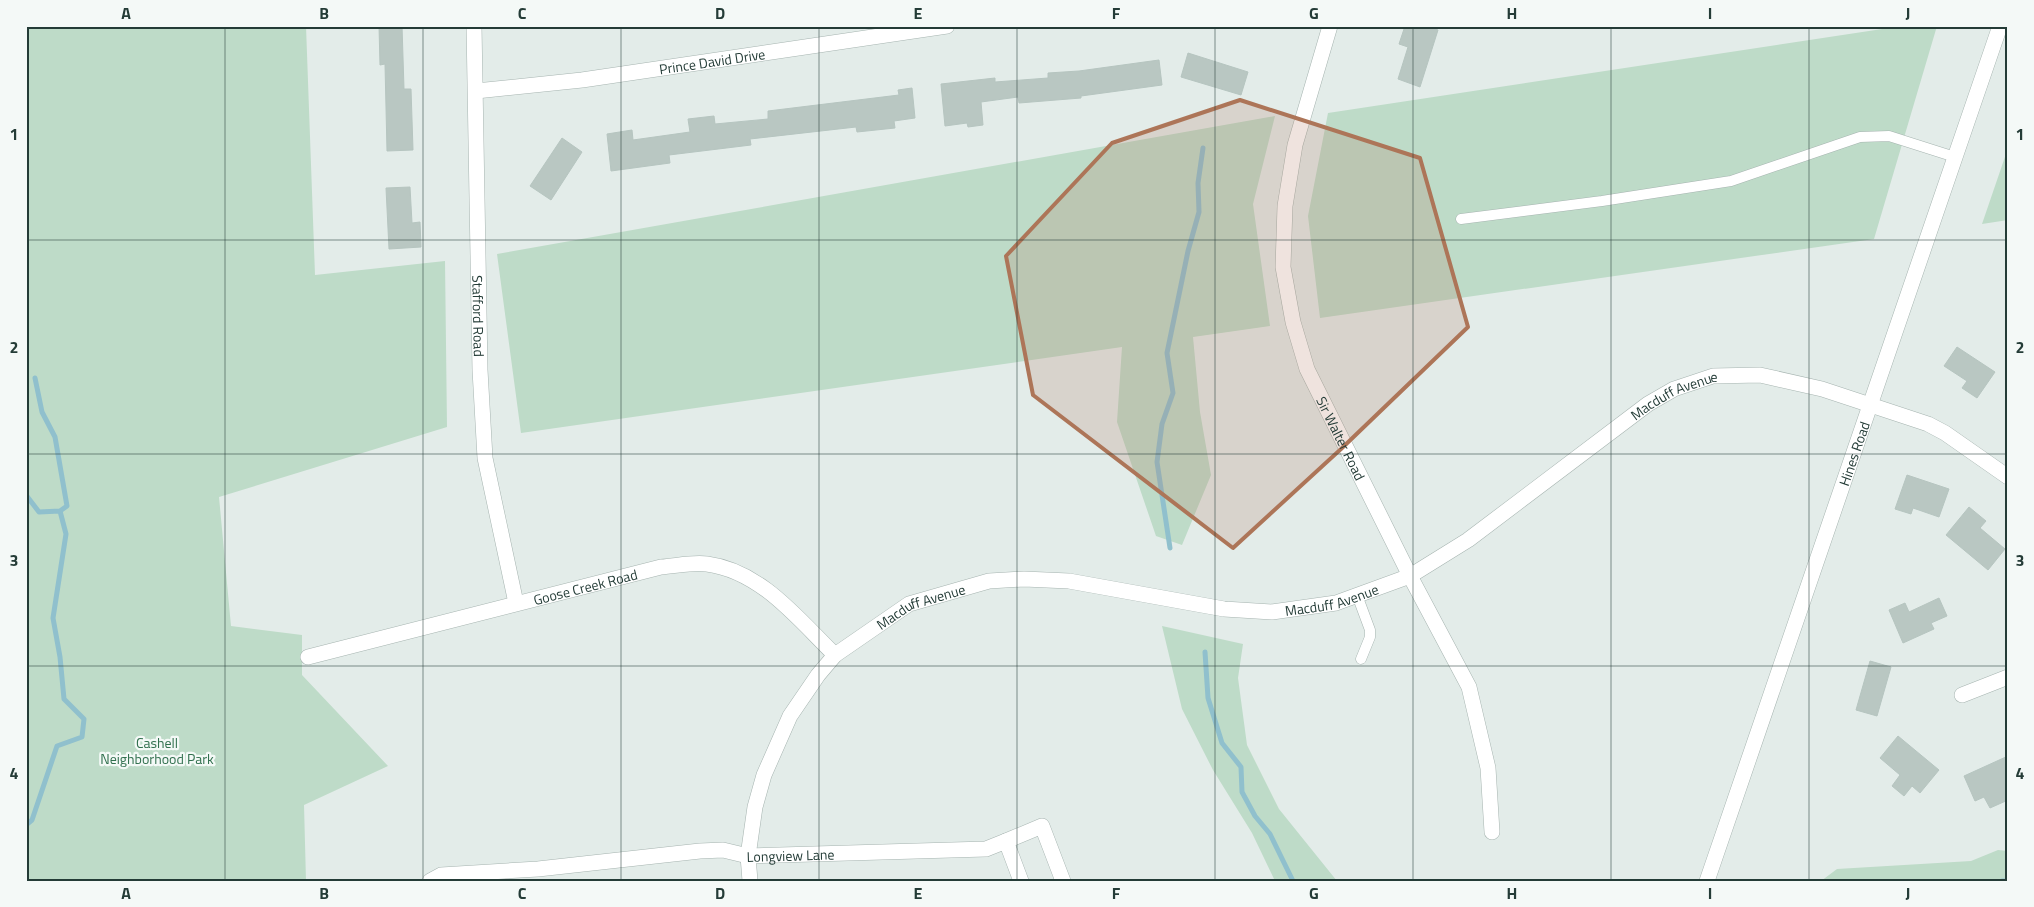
<svg xmlns="http://www.w3.org/2000/svg" width="2034" height="907" font-family="'Titillium Web',sans-serif">
  <rect width="100%" height="100%" fill="#e3ece9"/>
  <!-- green -->
  <path fill="#bedbc8" d="M26,26H306L315,275L445,261L447,427L219,497L231,626L302,635V675L388,766L304,805L306,881H26Z
    M1902,26H1937L1874,239L1320,318L1308,216L1328,113Z
    M1275,116L1253,204L1270,326L1193,337L1200,412L1211,475L1182,545L1156,536L1117,422L1122,347L521,433L497,254Z
    M2008,148V220L1982,224Z
    M1162,626L1243,644L1238,678L1247,745L1279,809L1337,881H1275L1252,833L1213,770L1182,709Z
    M1998,850L2008,851V881H1821L1837,869L1971,861Z"/>
  <g fill="none" stroke-linecap="round" stroke-linejoin="round">
    <!-- stream -->
    <path stroke="#90c0cd" stroke-width="5" d="M26,29L29,26
      M35,378L42,412L55,437L67,506L60,511
      M26,495L39,512L60,511L66,534L53,618L60,657L64,699L84,719L82,737L57,746L32,820L26,825
      M1170,548L1157,462L1162,424L1173,393L1167,353L1188,251L1199,212L1198,183L1203,148
      M1205,652L1208,698L1222,743L1241,767L1242,792L1255,816L1270,834L1293,881
      M2002,881H2008"/>
  </g>
  <!-- building -->
  <path fill="#b9c7c2" stroke="#b6c5c0" d="M379,26H402L404,89H411L413,150L387,151L385,64L380,65Z
    M1405,26H1428L1438,30L1420,87L1398,79L1408,47L1399,44Z
    M1188,53L1248,72L1241,95L1181,77Z
    M1159,60L1162,85L1081,96V98L1019,103L1018,97L981,102L983,125L968,127L967,123L945,126L941,84L995,78V82L1048,78V73L1079,71Z
    M912,88L915,118L894,121L895,128L857,132L856,127L750,139L751,145L669,155L670,163L611,171L607,134L632,130L633,140L690,132L688,119L714,116L715,124L768,119V111L899,95L898,90Z
    M562,138L582,152L551,200L530,186Z
    M410,187L412,223L420,222L421,247L389,249L386,188Z
    M1957,347L1995,372L1977,398L1962,388L1967,381L1944,366Z
    M1907,475L1949,489L1939,517L1913,508L1911,514L1895,509Z
    M1969,507L1986,521L1980,528L2005,549L1988,570L1946,535Z
    M1939,598L1947,616L1931,623L1934,629L1903,643L1889,610L1905,603L1909,612Z
    M1870,661L1891,667L1877,716L1856,710Z
    M1898,736L1939,770L1920,793L1912,786L1904,796L1892,786L1900,775L1880,758Z
    M2008,756V800L1990,808L1984,797L1975,801L1964,776Z"/>
  <g fill="none" stroke-linecap="round" stroke-linejoin="round">
    <defs>
      <path id="service" d="M1461,219L1602,201L1731,181L1860,137L1889,136L1955,157
        M1357,595L1370,630V637L1361,659"/>
      <g id="minor">
        <path id="s1" d="M474,26L480,370L485,458L516,603"/>
        <path id="s2" d="M1330,26L1295,145L1285,206L1283,267L1293,322L1307,369L1410,576L1469,687L1488,768L1492,832"/>
        <path id="s3" d="M476,91L582,80L947,26"/>
        <path id="s4" d="M308,657L661,567C676,566 693,562 707,564C761,571 798,619 835,655"/>
        <path d="M1962,695L2008,677"/>
        <path d="M1006,841L1042,826L1063,881"/>
        <path id="s5" d="M430,881L441,875L538,869L700,851L723,850L748,856L986,849L1006,841L1021,881"/>
        <path id="s6" d="M750,881L748,856L755,807L764,775L790,716L818,675L835,655L909,604L989,581L1024,579L1069,581L1224,609L1272,612L1336,603L1410,576L1468,540L1648,404L1674,389L1713,376L1760,375L1822,389L1928,424L1945,433L2008,477"/>
      </g>
      <g id="tertiary">
        <path id="s7" d="M1707,881L2000,26"/>
      </g>
    </defs>
    <!-- service casing -->
    <use href="#service" stroke="#a6b4b0" stroke-width="11"/>
    <!-- minor casing -->
    <use href="#minor" stroke="#a6b4b0" stroke-width="16"/>
    <!-- tertiary casing -->
    <use href="#tertiary" stroke="#a6b4b0" stroke-width="16"/>
    <!-- service -->
    <use href="#service" stroke="#fff" stroke-width="10"/>
    <!-- minor -->
    <use href="#minor" stroke="#fff" stroke-width="15"/>
    <!-- tertiary -->
    <use href="#tertiary" stroke="#fff" stroke-width="15"/>
  </g>
  <!-- marked area -->
  <path fill="#ad7558" fill-opacity="0.2" stroke="#ad7558" stroke-width="4" stroke-linejoin="round" d="M1240,100L1420,158L1468,327L1341,449L1233,548L1033,395L1006,256L1112,143Z"/>
  <!-- grid -->
  <path fill="none" stroke="#243c37" stroke-width="1" stroke-opacity="0.55" d="M225,26V881M423,26V881M621,26V881M819,26V881M1017,26V881M1215,26V881M1413,26V881M1611,26V881M1809,26V881M26,240H2008M26,454H2008M26,666H2008"/>
  <g text-anchor="middle" dominant-baseline="central" stroke-width="4.5" stroke-linejoin="round" paint-order="stroke">
    <!-- street labels -->
    <g font-size="14" fill="#243c37" stroke="#f4f9f7">
      <text stroke="none"><textPath href="#s3" startOffset="238">Prince David Drive</textPath></text>
      <text stroke="none"><textPath href="#s1" startOffset="290">Stafford Road</textPath></text>
      <text stroke="none"><textPath href="#s6" startOffset="1172">Macduff Avenue</textPath></text>
      <text stroke="none"><textPath href="#s2" startOffset="429">Sir Walter Road</textPath></text>
      <text stroke="none"><textPath href="#s7" startOffset="452">Hines Road</textPath></text>
      <text stroke="none"><textPath href="#s4" startOffset="286">Goose Creek Road</textPath></text>
      <text stroke="none"><textPath href="#s6" startOffset="768">Macduff Avenue</textPath></text>
      <text stroke="none"><textPath href="#s6" startOffset="348">Macduff Avenue</textPath></text>
      <text stroke="none"><textPath href="#s5" startOffset="364">Longview Lane</textPath></text>
    </g>
    <!-- park labels -->
    <g font-size="14" fill="#31704e" stroke="#f4f9f7">
      <text x="157" y="742">Cashell<tspan x="157" dy="16">Neighborhood Park</tspan></text>
    </g>
  </g>
  <!-- border -->
  <rect width="2034" height="907" fill="none" stroke="#f4f9f7" stroke-width="55"/>
  <rect x="28" y="28" width="1978" height="852" fill="none" stroke="#243c37" stroke-width="2"/>
  <g font-size="16" text-anchor="middle" font-weight="bold" fill="#243c37">
    <text x="126" y="19">A</text>
    <text x="324" y="19">B</text>
    <text x="522" y="19">C</text>
    <text x="720" y="19">D</text>
    <text x="918" y="19">E</text>
    <text x="1116" y="19">F</text>
    <text x="1314" y="19">G</text>
    <text x="1512" y="19">H</text>
    <text x="1710" y="19">I</text>
    <text x="1908" y="19">J</text>
    <text x="14" y="140">1</text>
    <text x="2020" y="140">1</text>
    <text x="14" y="353">2</text>
    <text x="2020" y="353">2</text>
    <text x="14" y="566">3</text>
    <text x="2020" y="566">3</text>
    <text x="14" y="779">4</text>
    <text x="2020" y="779">4</text>
    <text x="126" y="899">A</text>
    <text x="324" y="899">B</text>
    <text x="522" y="899">C</text>
    <text x="720" y="899">D</text>
    <text x="918" y="899">E</text>
    <text x="1116" y="899">F</text>
    <text x="1314" y="899">G</text>
    <text x="1512" y="899">H</text>
    <text x="1710" y="899">I</text>
    <text x="1908" y="899">J</text>
  </g>
</svg>
